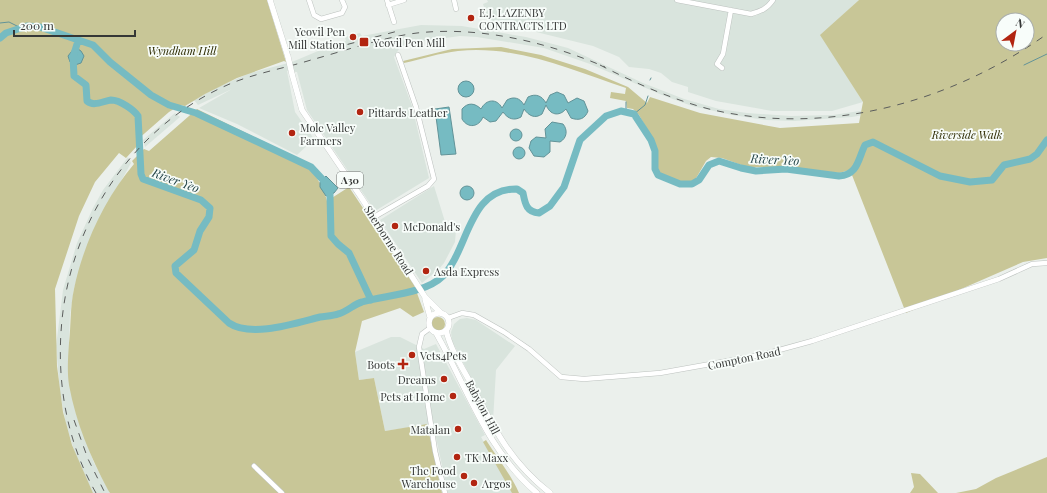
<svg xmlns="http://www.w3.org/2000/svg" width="1047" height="493" font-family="'Playfair Display',serif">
  <rect width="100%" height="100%" fill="#ebf0ec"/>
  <!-- built -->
  <path fill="#d9e4dd" d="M487,0H859L821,35L863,102L832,111H772L716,101L688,92V87L672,82L661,73L649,69L629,67L619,57L593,46L528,30L517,25L489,22L483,4L488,2Z
    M421,25L462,26L526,37L568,48L643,83L684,99L719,109L747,113L791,116L833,115L873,109L1047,37L885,111L852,117L794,121L766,120L732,115L692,106L662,95L590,64L544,48L477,37L460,36L424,41L399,49L394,57L412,106L429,178L375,211L307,110L297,72L287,71L295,112L314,139L297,155L237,124L199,108L232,89L198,105L194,100L218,87L250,73L292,62L330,46L346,41L345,37L360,33L362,36Z
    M175,113L180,117L145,147L143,140Z
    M128,157L131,163L98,223L84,254L74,289L70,315L69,343L75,411L94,463L110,493H93L78,462L66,425L60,393L56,346L63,290L77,243L93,208L103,190Z
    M434,186L446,225L456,230L455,242L444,263L438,270L422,283L380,220Z
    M467,318L476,320L515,346L496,370L493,421L452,341L451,332L454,324L460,319Z
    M391,337H400L424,349L436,344L485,435L481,437L513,493H448L433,424L385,431L374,378L359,380L355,352Z"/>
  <!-- green -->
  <path fill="#c8c697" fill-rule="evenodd" d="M0,0H267L286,62L284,61L237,78L205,94L185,106L180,105L169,112L137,140L138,145L126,158L119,153L95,182L79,216L55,289L57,366L63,412L72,445L93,493H0Z
    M859,0H1047V258L1023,262L906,313L850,170L839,173L789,167H747L722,158L711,157L706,161L695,180C683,185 665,180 657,170V154L654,141L639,115L633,109L627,108L626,101L610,98L611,92L625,94L626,88C571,70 518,45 458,51C440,53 422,59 404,63L403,61L452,49L501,47L541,55L585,69L628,87L647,103L650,97L700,113L780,128L859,123L863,102L820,35ZM1003,20H1027V44H1003Z
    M197,109L310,164C314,173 326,193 327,201L349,187L414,285L424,312L413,317L400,308L362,321L355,352L359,380L374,378L385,431L427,424L442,493H110L108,490C90,456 76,423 69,385C67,371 68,358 69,343C71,325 70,307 74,289C83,245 105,198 134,164L132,161L144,149L149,151Z
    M431 324a7 7 0 1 1 14 0a7 7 0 1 1-14 0Z
    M486,440C497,458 511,474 519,493H512L483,442Z
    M1047,457V493H956L976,489L996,478Z
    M911,473L920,474L938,493H910L914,487Z"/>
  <!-- water -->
  <path fill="#76bbc2" stroke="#629398" d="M75,47L81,51L84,56L81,63L75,65L70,62L68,56Z
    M458 89a8 8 0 1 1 16 0a8 8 0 1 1-16 0Z
    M557,92L564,95L568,103L577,98L584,101L588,111C585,119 579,121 571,118L566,109C559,117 550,115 546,105L542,114C535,119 529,116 524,109L521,117C514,121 508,119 503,112L496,121L490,122L483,117C479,127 468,129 462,119V109C468,102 475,103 481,109C486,99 497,98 502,108L507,100C514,96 520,98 524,105L528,97C536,93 542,96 546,103L550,95Z
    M449,107L456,154L441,155L435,109Z
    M552,122L563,124C568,130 567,138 560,142L550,141V152L544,157L534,156L529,148L531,141L536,137L546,138L545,129Z
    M510 135a6 6 0 1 1 12 0a6 6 0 1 1-12 0Z
    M513 153a6 6 0 1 1 12 0a6 6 0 1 1-12 0Z
    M326,176L338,188L334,193L326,196L320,187V182Z
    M460 193a7 7 0 1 1 14 0a7 7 0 1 1-14 0Z"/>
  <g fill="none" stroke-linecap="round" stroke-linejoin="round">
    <!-- stream -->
    <path stroke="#629398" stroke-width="1" d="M0,23L9,22L19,27
      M1024,65L1047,54
      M650,80L651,78
      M626,102V111
      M634,114L645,105L648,96"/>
    <!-- river -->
    <path stroke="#76bbc2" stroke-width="7" d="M0,38L6,33L27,26L40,27L93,45L110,62L151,95L169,105L196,113L311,167L324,181L330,195L331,236L338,244L349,253L371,300
      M78,41L73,57L74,76L86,85L87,101C94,107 103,101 111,100C120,100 134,110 138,116L141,174L143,179L201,200L210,208L209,217L200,231L194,250L175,266L176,273L229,323C251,338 296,323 320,317C326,316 333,316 338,314C347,312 354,304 362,302C386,295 425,294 443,276C469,249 468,188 517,189L523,193C525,203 526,212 539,213L550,206L564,187L580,140L606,116L621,111L634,114L651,140L655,151V169L658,175L680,184H692L699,180L709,165L719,161L741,168L756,171L786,169L839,176C858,175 858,159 865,145L873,142L940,176L970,182L992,180L1004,165L1030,159L1037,154L1047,140"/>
    <defs>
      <path id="minor" d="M309,0L314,15L321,19L342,13L345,7L342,0
        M387,0L394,22
        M454,0L456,9
        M677,0L751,14C761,11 767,9 773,0
        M388,5L404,0
        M722,68L717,64L723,54L731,10
        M374,217L428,186L434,179L416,107L398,55
        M448,318L462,313L474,315L504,332L529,349L561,377L584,379L660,373L761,355L812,341L999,279L1032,264L1047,263
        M430,328L422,334L419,347L435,451L445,493
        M254,466L282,493"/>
      <path id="major" d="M270,0L288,57
        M292,74L302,110L361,197L425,297L441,313
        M425,299L430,317
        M429 323a10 10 0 1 1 20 0a10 10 0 1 1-20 0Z
        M446,330C450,348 460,364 469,380C493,426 508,460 550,493
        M436,333C467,387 487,451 537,493"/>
    </defs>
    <!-- minor casing -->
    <use href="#minor" stroke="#bdc2bf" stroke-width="5.5"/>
    <!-- major casing -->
    <use href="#major" stroke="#bdc2bf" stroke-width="6"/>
    <!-- minor -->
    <use href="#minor" stroke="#fff" stroke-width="4.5"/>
    <!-- major -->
    <use href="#major" stroke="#fff" stroke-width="5.5"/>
    <!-- rail -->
    <path stroke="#5b5d5c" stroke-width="1" stroke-dasharray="7 7" stroke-linecap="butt" d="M334,48L398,31
      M600,65C635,83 671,99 709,109C826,137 950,103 1047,34
      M74,420L88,459L105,493
      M96,493C66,441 56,379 62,320C72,218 136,123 232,83C257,73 285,68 311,60C344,51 384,37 417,33C480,26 547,42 605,67"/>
    <defs>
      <path id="major-bridge" d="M288,57L292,74"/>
    </defs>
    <!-- major-bridge casing -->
    <use href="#major-bridge" stroke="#bdc2bf" stroke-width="6" stroke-linecap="butt"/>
    <!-- major-bridge -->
    <use href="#major-bridge" stroke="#fff" stroke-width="5.5"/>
  </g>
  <!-- markers -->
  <g fill="#b22511" stroke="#f8fdfa" stroke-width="1.5">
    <circle cx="471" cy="18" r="4"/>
    <circle cx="353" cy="37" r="4"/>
    <rect x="359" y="37" width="10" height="10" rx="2"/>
    <circle cx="360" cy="112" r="4"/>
    <circle cx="292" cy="133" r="4"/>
    <circle cx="395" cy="226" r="4"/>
    <circle cx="426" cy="271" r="4"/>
    <circle cx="412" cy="355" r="4"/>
    <path d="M401 358h4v4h4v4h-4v4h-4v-4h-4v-4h4z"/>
    <circle cx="444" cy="379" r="4"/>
    <circle cx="453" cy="396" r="4"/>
    <circle cx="458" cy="429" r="4"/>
    <circle cx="457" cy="457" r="4"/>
    <circle cx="464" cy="476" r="4"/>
    <circle cx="474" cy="483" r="4"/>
  </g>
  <g text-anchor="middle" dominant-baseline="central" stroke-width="3.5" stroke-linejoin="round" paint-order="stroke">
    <!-- shield labels -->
    <rect fill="#f8fdfa" stroke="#707271" stroke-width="1" x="337" y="172" width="26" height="16" rx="3"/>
    <g font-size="10" font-weight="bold" fill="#353736">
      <text x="350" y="180">A30</text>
    </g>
    <!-- poi labels -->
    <g font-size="11" fill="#353736" stroke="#f8fdfa" text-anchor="start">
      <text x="479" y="12">E.J. LAZENBY<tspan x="479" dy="13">CONTRACTS LTD</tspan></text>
      <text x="345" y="31" text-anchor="end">Yeovil Pen<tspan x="345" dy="13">Mill Station</tspan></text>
      <text x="373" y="42">Yeovil Pen Mill</text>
      <text x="368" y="112">Pittards Leather</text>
      <text x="300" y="127">Mole Valley<tspan x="300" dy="13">Farmers</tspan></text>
      <text x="403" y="226">McDonald's</text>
      <text x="434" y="271">Asda Express</text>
      <text x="420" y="355">Vets4Pets</text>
      <text x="395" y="364" text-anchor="end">Boots</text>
      <text x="436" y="379" text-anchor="end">Dreams</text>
      <text x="445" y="396" text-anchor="end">Pets at Home</text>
      <text x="450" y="429" text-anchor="end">Matalan</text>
      <text x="465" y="457">TK Maxx</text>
      <text x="456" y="470" text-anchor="end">The Food<tspan x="456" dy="13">Warehouse</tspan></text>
      <text x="482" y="483">Argos</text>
    </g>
    <!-- park labels -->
    <g font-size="11" font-style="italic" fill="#2d2b00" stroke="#f8fdfa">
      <text x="182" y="50">Wyndham Hill</text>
      <text x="967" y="134">Riverside Walk</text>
    </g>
    <!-- street labels -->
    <g font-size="11" fill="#353736" stroke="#f8fdfa">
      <text transform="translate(389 240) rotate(57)">Sherborne Road</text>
      <text transform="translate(744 358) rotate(-12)">Compton Road</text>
      <text transform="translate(483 407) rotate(62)">Babylon Hill</text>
    </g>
    <!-- water labels -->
    <g font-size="12" font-style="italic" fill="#1a3c40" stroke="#f8fdfa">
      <text transform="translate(775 159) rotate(3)">River Yeo</text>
      <text transform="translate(176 180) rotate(20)">River Yeo</text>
    </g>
  </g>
  <!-- north arrow -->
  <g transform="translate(1015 32) rotate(32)"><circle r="19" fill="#f8fdfa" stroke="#aaaeac"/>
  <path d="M0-3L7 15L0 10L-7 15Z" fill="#b22511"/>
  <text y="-6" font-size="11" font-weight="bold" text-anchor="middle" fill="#353736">N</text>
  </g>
  <!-- scale -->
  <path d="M14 30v6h121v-6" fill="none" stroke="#353736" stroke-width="2"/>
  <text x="20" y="30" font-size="12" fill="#353736" stroke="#f8fdfa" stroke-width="3" paint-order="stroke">200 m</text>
</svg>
